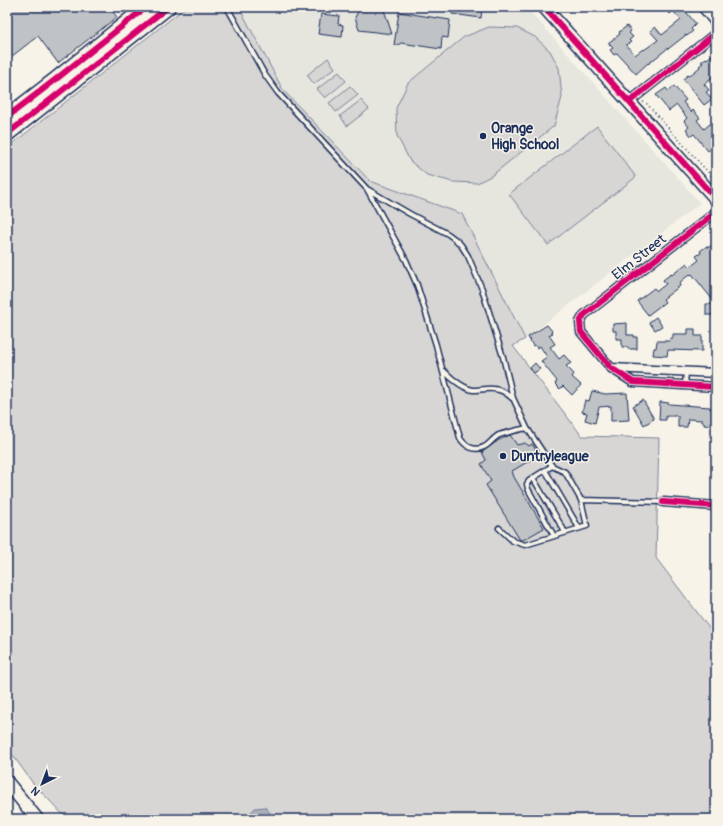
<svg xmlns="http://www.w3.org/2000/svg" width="723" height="826" font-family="Pangolin,sans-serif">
  <rect width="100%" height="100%" fill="#f7f3e8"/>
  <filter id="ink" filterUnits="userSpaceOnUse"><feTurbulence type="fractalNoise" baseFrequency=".025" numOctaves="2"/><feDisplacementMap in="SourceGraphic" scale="8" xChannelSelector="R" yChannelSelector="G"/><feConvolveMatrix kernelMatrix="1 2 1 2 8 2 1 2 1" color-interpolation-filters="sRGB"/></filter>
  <g filter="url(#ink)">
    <!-- built -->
    <path fill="#e6e5de" d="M239,7H526L700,203L525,339L462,214L370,182L283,90Z"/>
    <!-- green -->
    <path fill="#d7d6d4" stroke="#798299" d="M186,7H239L283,90L370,181L462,214L525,339L513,346L582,436L659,438L656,558L712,632L716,631V819H67L32,782L7,747V148Z
      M489,27L517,28L535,37L550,51L559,68L562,97L554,126L491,176L477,183L453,182L427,175L410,161L397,136L396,108L408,83L464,37Z
      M328,58L335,68L314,84L307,75Z
      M339,72L346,81L325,98L317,89Z
      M350,86L358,95L336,112L329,103Z
      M361,100L369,109L347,126L340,116Z
      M597,126L636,177L548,245L509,194Z"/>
    <!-- water -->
    <path fill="#acb0b9" stroke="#727c95" d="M265,807L271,814L274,819H245L255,808Z"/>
    <!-- building -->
    <path fill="#c0c3c5" stroke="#1b2f5e" d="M7,7H109L117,17L58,63L38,36L7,60Z
      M361,7H383L392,34L359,30L355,17Z
      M453,7H482L481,18L452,14Z
      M664,7H682L696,24L691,29L693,31L687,36L686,35L668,49V48L648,64V63L636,74L617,53L614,55L610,50L613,48L608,43L620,34L619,32L627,26L631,31L629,33L633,37L629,40L631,42L626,45L635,55L643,49L644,50L658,40L650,31L655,27L662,35L681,20L673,11L670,14Z
      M399,12L450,20L448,38L442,37L441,49L401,43L398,45H394Z
      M321,14L339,16L338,24L343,25L342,37L318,34Z
      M716,52V74L704,84L709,90L706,92L712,99L704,105L683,79L688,75L689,76L700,67L699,66L703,63L701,62L706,58L707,59Z
      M674,86L686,100L683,102L691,112L693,110L700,118L697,120L704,129L710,124L716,131V145L708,151L694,134L691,136L686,129L689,127L684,121L687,118L677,105L669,111L656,95L666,88L668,91Z
      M716,242V315H706V304H716L692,274L691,275L690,274L679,283L680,286L663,299L665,302L648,315L637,301L654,288L657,291L666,284L663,280L671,274L672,275L687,263L690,267L699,260L696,256L701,253L700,251L707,246L708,248Z
      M656,317L662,326L655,330L649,322Z
      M627,323V335H634V337H637V349H628V347H622V339H616V331H613V324Z
      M547,325L552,331L551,332L553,333L549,335L555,344L550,347L559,359L564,355L571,363L566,366L574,374L572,377L581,385L572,395L563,386L560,389L555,384L557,381L541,361L547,357L540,346L537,348L535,345L533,346L528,337Z
      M688,329H695V336H702V351L668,350L667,356L653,355L654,348H656L657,341H670L671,338H673V334H688Z
      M535,363L540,369L534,373L530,368Z
      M592,391L605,394L627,393L629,420L611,421V406L599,407L595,423L585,420L587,413L582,412L585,400L589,401Z
      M643,400L654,419L644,425L633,406Z
      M660,402L669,403V404L710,407V409H716V426L704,425V422H702V420L688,419L687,427H678V416H666V420H659Z
      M510,435L517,445L525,443L529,446L532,444L539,455L512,471L514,477L544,528L523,540H520L486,485L491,481L481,464L486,460L482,452L499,440Z"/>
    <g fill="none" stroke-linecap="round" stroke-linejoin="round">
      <defs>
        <path id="service" d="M227,7L265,75L278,93L367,189L410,214L448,234L456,240L461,245L468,256L482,289L503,357L513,398L527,428L552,466L565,472L581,500L587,526L525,545L513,541L499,528
          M367,189L406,260L417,285L436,345L460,438C465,446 474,452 484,447C489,445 493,438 499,435C508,432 518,430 527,428
          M444,371C451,378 463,388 473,390C478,390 482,389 486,389C498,388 504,391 512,398
          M685,385L686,372
          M552,466L533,478L565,532
          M545,470L579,528
          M533,478L529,481L527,484L528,489L554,536
          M581,500L663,502"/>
        <path id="minor" d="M702,7L716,24
          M629,102L716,33
          M716,212L584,315L580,322L581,332L611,368L633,382L716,387
          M612,368L716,373
          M663,502L716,506"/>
        <path id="secondary" d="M544,7L716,199
          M7,782L37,819"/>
        <path id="trunk" d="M7,117L55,80L146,7
          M7,134L168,7"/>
      </defs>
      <!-- service casing -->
      <use href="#service" stroke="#1b2f5e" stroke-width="7"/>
      <!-- minor casing -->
      <use href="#minor" stroke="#1b2f5e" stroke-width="11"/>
      <!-- secondary casing -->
      <use href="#secondary" stroke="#1b2f5e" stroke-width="15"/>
      <!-- trunk casing -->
      <use href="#trunk" stroke="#1b2f5e" stroke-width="17"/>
      <!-- path -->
      <path stroke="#1b2f5e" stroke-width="1.5" stroke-dasharray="1 3" stroke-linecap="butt" d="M643,102L646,103L716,181"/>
      <!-- service -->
      <use href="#service" stroke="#f7f3e8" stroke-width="4"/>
      <!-- minor -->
      <use href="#minor" stroke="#f7f3e8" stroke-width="8"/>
      <!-- secondary -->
      <use href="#secondary" stroke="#f7f3e8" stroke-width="12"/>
      <!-- trunk -->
      <use href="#trunk" stroke="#f7f3e8" stroke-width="14"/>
      <defs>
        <path id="cycleway" d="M544,7L716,199
          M629,102L716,33
          M7,117L55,80L146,7
          M7,134L168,7
          M716,212L584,315L580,322L581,332L611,368L633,382L716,387
          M663,502L716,506"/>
      </defs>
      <!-- cycleway casing -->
      <use href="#cycleway" stroke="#f7f3e8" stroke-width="8"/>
      <!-- cycleway -->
      <use href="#cycleway" stroke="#d6006c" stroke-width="6"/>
    </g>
  </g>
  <!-- markers -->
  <g fill="#1b2f5e" stroke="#f7f3e8" stroke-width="1.5">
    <circle cx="483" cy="136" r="4"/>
    <circle cx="503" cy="456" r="4"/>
  </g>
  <g text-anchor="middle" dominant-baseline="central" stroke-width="3" stroke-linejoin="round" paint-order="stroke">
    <!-- poi labels -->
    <g font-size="14" font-weight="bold" fill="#1b2f5e" stroke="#f7f3e8" text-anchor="start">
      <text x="491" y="128">Orange<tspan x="491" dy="16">High School</tspan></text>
      <text x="511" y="456">Duntryleague</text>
    </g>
    <!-- street labels -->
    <g font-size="14" fill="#1b2f5e" stroke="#f7f3e8">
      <text transform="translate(639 257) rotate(-38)">Elm Street</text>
    </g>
  </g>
  <!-- margin -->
  <rect width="723" height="826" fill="none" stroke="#f7f3e8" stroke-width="24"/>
  <rect x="12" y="12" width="699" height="802" fill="none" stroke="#1b2f5e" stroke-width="1.5" filter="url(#ink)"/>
  <!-- north arrow -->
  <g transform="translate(42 784) rotate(222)" stroke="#f7f3e8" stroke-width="3" paint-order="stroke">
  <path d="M0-3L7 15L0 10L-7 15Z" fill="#1b2f5e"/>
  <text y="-6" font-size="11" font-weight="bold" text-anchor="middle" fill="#1b2f5e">N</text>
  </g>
</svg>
